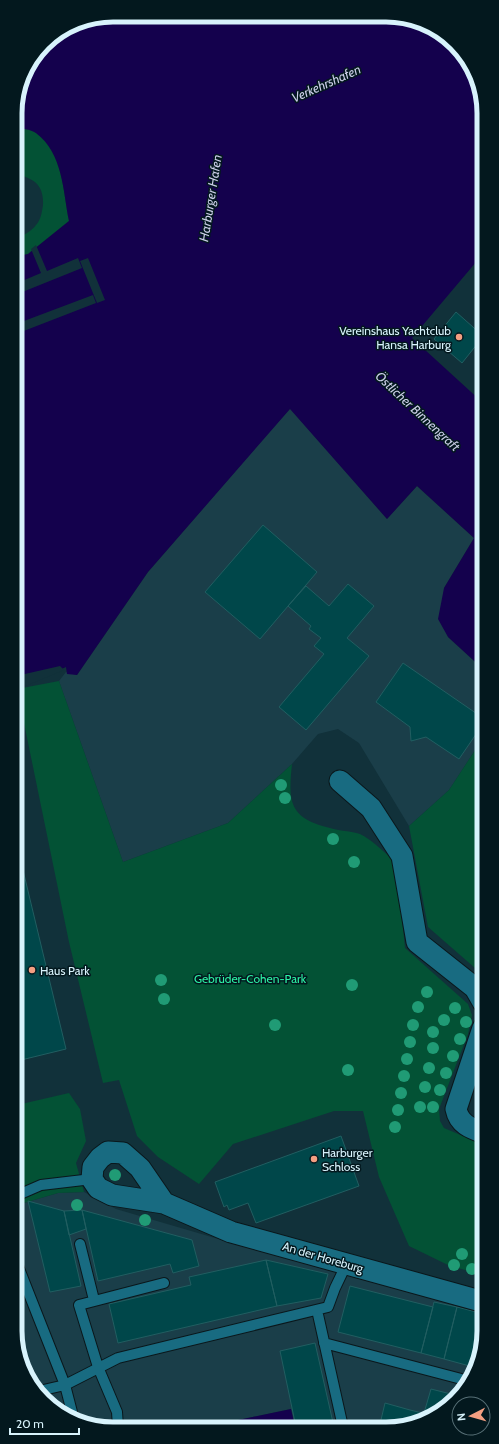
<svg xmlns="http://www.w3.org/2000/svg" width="499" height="1444" font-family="Cabin,sans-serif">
  <rect width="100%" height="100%" fill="#11313a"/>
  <!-- built -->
  <path fill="#1a3e49" d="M290,408L387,519L417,486L474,538L444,588L448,637L483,669V738L449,790L409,826L359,743L338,729L318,734L292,764L228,823L123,862L59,681L66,672L77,675L148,572Z
    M84,1192L116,1209L232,1243L347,1263L484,1302V1337L477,1368L460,1395L435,1416L405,1427H295L291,1409L205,1427H94L44,1400L17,1350V1205L58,1193Z"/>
  <!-- green -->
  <path fill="#035235" d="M15,127C21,129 31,129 36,133C63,153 63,191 69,221L28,254L15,257V239C23,235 31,232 36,225C41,220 42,211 43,205C44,185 34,178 15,174Z
    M59,681L123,862L228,823L292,764C288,802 289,818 330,828C339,831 351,831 360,834C371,839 383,851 392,859L401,908L405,948L468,1004L472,1015L468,1034L439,1109L440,1121L444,1128L484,1145V1275L450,1266L409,1246L379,1177L363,1111H334L233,1144L199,1184L158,1157L137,1136L119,1080L103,1083L69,942L17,689Z
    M483,738V975L428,927L409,826L449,790Z
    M69,1093L80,1109L86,1141L76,1163L84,1192L58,1193L17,1205V1105Z"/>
  <!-- water -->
  <path fill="#14014d" d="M113,15L405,17L455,44L482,94V255L412,338L482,402L483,669L448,637L438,619L444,588L474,538L417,486L387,519L290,409L148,572L77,675L67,674L66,667L16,689L15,257L28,254L69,221C63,191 63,153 36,133C31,129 21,129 15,127V106L25,70L48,39L76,22Z
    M291,1409L295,1427H205Z"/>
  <!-- pier -->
  <path fill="#11313a" d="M36,245L47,271L78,258L82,268L15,295V284L41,273L31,249Z
    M88,258L105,300L97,303L80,261Z
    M93,295L96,303L16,334V324Z
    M60,666L64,670L16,690V676Z"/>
  <!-- building -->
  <path fill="#00474a" stroke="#215e61" d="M456,312L482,335V338L462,363L434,339Z
    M263,525L317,572L260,639L205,592Z
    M348,584L374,606L347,638L369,656L306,730L279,707L324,654L314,646L321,638L309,629L311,626L288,606L306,586L329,606Z
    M403,663L483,718V724L459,759L426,737L411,741L410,727L376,702Z
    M16,841L66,1049L17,1061Z
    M483,1085V1105L476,1102Z
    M341,1136L359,1186L256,1223L248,1203L229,1210L227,1205L224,1207L215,1182Z
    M28,1201L64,1211L81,1286L50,1292Z
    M82,1210L192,1240L199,1266L173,1273L170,1264L98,1281Z
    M82,1210L86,1229L69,1235L64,1211Z
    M266,1260L328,1274L321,1298L277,1306Z
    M266,1260L277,1306L118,1343L109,1304L191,1285L189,1277Z
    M350,1286L433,1307L421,1353L338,1332Z
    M434,1302L457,1307L444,1359L421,1353Z
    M457,1307L484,1314V1337L477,1368L444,1359Z
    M315,1343L334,1427H296L280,1351Z
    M431,1389L459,1396L435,1416L424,1413Z
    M385,1403L410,1410L435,1416L405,1427H389L380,1424Z"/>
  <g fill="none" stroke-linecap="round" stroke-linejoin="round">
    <defs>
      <path id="service" d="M17,1197L18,1195L41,1185L92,1179
        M80,1244L94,1300
        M18,1266L65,1385L73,1416
        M317,1310L343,1427
        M324,1343L469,1381
        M39,1391L65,1385L118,1358L328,1307L335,1288L347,1263
        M118,1427L117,1412L98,1367L79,1305L164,1283"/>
      <path id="minor" d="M340,781L371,808L402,856L417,942L475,988L483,1002
        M483,1028L456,1109C459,1124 470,1128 484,1133
        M164,1203L140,1168L123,1153L108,1152L100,1158L93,1167L92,1179L98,1188L112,1195L164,1203L231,1232L484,1302"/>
    </defs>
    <!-- service casing -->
    <use href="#service" stroke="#0a171b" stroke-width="12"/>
    <!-- minor casing -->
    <use href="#minor" stroke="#0a171b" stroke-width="23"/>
    <!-- service -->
    <use href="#service" stroke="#186b81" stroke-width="10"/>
    <!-- minor -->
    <use href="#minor" stroke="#186b81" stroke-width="21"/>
  </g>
  <!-- trees -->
  <g fill="#209b75">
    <circle cx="281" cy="785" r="6"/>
    <circle cx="285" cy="798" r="6"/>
    <circle cx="333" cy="839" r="6"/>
    <circle cx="354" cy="862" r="6"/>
    <circle cx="161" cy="980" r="6"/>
    <circle cx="352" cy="985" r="6"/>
    <circle cx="427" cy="992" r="6"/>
    <circle cx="164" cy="999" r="6"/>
    <circle cx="418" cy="1007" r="6"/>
    <circle cx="455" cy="1008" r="6"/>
    <circle cx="444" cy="1020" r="6"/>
    <circle cx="466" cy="1022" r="6"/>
    <circle cx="275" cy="1025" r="6"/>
    <circle cx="413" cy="1025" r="6"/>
    <circle cx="433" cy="1032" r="6"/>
    <circle cx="460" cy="1039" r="6"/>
    <circle cx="410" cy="1042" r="6"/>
    <circle cx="433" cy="1048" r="6"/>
    <circle cx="453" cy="1056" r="6"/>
    <circle cx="407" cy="1059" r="6"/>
    <circle cx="429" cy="1068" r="6"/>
    <circle cx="348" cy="1070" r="6"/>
    <circle cx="446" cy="1073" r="6"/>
    <circle cx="404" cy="1076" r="6"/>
    <circle cx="425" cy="1087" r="6"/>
    <circle cx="440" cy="1090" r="6"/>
    <circle cx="401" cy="1093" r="6"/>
    <circle cx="420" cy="1107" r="6"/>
    <circle cx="433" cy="1107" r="6"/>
    <circle cx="398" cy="1110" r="6"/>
    <circle cx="395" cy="1127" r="6"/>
    <circle cx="115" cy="1175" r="6"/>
    <circle cx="77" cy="1205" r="6"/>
    <circle cx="145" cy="1220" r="6"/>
    <circle cx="462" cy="1254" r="6"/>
    <circle cx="454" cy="1265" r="6"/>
    <circle cx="472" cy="1269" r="6"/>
  </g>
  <!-- markers -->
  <g fill="#f39f82" stroke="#03181e" stroke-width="1.5">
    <circle cx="459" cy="337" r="4"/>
    <circle cx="32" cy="970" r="4"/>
    <circle cx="314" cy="1159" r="4"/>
  </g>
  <g text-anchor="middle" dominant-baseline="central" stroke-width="3" stroke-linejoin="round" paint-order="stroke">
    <!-- poi labels -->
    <g font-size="12" fill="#d8f3fc" stroke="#03181e" text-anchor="start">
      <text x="451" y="330" text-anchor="end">Vereinshaus Yachtclub<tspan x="451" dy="14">Hansa Harburg</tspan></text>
      <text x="40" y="970">Haus Park</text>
      <text x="322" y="1152">Harburger<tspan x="322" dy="14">Schloss</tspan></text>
    </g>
    <!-- park labels -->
    <g font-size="12" fill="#2cf2a5" stroke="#03181e">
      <text x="250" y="978">Gebrüder-Cohen-Park</text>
    </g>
    <!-- street labels -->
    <g font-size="12" fill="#d8f3fc" stroke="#03181e">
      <text transform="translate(323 1257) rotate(16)">An der Horeburg</text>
    </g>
    <!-- water labels -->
    <g font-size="13" font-style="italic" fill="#cbcee8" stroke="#03181e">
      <text transform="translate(326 83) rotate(-24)">Verkehrshafen</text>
      <text transform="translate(210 198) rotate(-81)">Harburger Hafen</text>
      <text transform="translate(418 411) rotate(43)">Östlicher Binnengraft</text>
    </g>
  </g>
  <!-- crop -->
  <path d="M0 0H499V1444H0ZM113 22H386A91 91 0 0 1 477 113V1331A91 91 0 0 1 386 1422H113A91 91 0 0 1 22 1331V113A91 91 0 0 1 113 22Z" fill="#03181e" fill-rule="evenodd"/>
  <path fill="none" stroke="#d8f3fc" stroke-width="5" d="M113 22H386A91 91 0 0 1 477 113V1331A91 91 0 0 1 386 1422H113A91 91 0 0 1 22 1331V113A91 91 0 0 1 113 22Z"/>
  <!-- north arrow -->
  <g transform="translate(471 1416) rotate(264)"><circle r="19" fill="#03181e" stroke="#587077"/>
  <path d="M0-3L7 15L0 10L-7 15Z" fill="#f39f82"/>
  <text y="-6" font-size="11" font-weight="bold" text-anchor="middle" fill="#d8f3fc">N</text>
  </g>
  <!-- scale -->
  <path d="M10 1428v6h69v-6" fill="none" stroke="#d8f3fc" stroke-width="2"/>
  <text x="16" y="1428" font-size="12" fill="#d8f3fc" stroke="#03181e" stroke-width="3" paint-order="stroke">20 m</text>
</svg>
